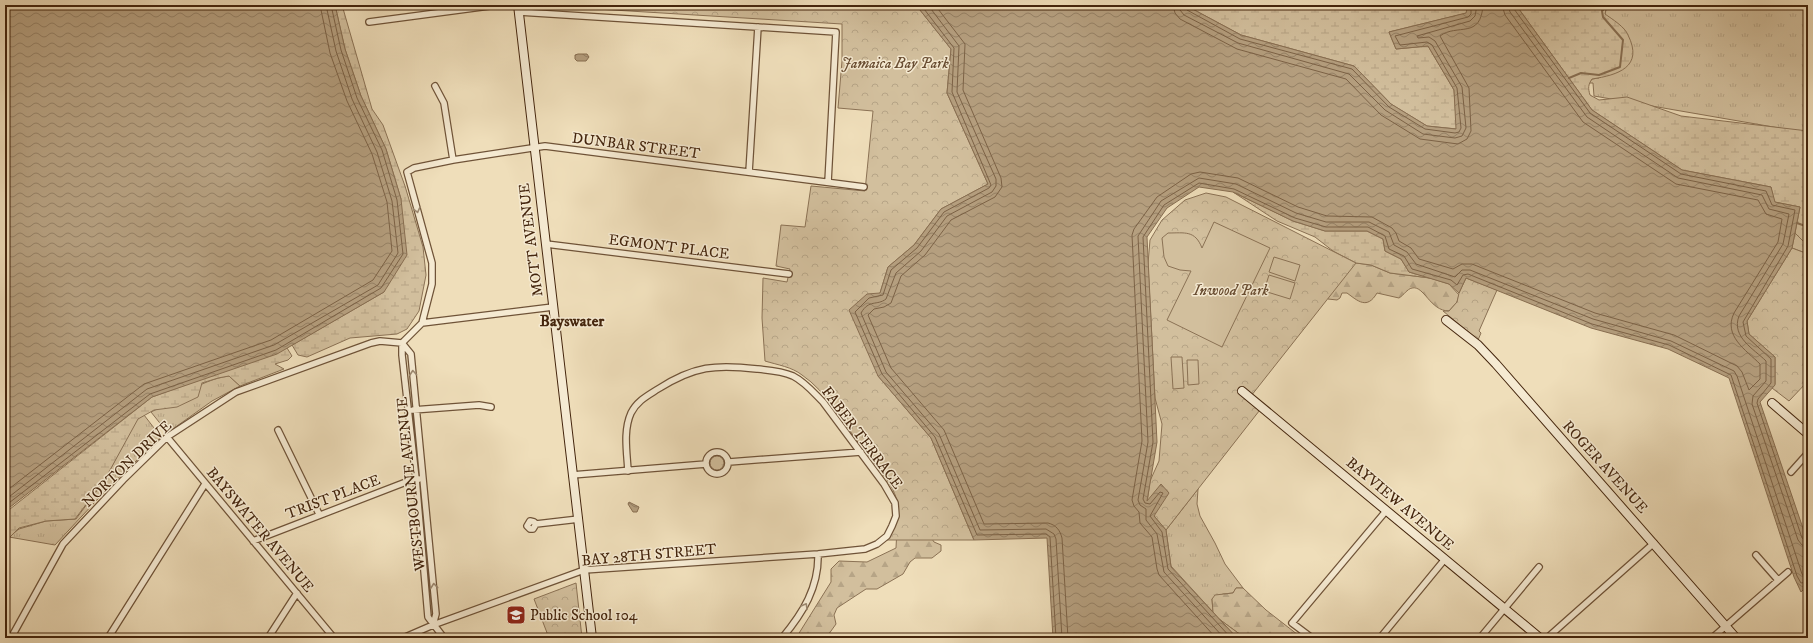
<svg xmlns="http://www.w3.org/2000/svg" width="1813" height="643" font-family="'IM FELL DW Pica',serif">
  <defs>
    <pattern id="grass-tufts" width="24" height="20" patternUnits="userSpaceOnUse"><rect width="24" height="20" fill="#d2bf9d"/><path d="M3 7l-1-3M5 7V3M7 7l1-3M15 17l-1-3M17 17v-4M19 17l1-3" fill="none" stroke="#b6a486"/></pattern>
    <pattern id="forest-firs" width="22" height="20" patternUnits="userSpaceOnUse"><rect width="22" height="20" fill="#d2bf9d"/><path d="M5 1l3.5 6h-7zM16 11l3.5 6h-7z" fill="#b6a486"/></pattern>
    <pattern id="wetland-marsh" width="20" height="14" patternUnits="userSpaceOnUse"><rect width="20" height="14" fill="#d2bf9d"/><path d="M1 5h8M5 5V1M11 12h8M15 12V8" fill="none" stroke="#b6a486"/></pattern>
    <pattern id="park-crowns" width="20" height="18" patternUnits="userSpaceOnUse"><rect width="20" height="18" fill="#d2bf9d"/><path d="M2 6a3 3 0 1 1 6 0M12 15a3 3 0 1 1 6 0" fill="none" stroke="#b6a486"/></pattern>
    <pattern id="water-waves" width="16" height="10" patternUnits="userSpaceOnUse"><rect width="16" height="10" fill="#b59f7f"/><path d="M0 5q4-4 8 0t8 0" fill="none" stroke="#958166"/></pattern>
  </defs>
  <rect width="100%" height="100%" fill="#efdeba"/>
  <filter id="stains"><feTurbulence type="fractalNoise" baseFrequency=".005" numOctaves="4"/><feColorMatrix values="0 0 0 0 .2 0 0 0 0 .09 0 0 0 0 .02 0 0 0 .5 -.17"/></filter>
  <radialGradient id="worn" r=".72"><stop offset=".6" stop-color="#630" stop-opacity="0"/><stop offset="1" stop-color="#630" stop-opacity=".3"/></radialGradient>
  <!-- grass -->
  <path fill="url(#grass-tufts)" stroke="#8b7255" d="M1607,5H1808V133L1594,96L1593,83H1589L1592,79L1599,78L1605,14Z
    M1795,233L1805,243H1808V254L1792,248Z
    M229,376L240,386L212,401L170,431L167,432L151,412C177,400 199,380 229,376Z
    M144,415L161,437L109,487L55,545L9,537L19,529L46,521L76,519L104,481L137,419Z
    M710 463a7 7 0 1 1 14 0a7 7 0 1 1-14 0Z
    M1198,489L1197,504L1200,516L1215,543L1225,564L1243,588H1236L1233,593L1223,594L1212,599L1213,612L1171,566L1166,530Z"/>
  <!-- forest -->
  <path fill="url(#forest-firs)" stroke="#8b7255" d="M1302,241L1356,263L1371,265L1390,273L1430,278L1449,284L1459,295L1457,302L1449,311C1430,311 1424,285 1412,288C1407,289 1404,295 1399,298L1377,293C1367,310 1358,301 1347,293H1342L1340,298L1337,300L1328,299Z
    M897,528H925L934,542L941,545V551L932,558H915L910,562L903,574L877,589H866L837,608L834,615L836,624L826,638H796L831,582V569L839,561L867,562L896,548Z
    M1236,588H1243L1266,610L1302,638H1245L1219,619L1213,612L1212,599L1215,595L1233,593Z"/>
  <!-- wetland -->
  <path fill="url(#wetland-marsh)" stroke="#8b7255" d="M335,5H342L372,109L383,125L405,186L423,247L426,275L419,311L407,329L397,334L350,338L307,357L298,355L292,345L384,292L401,199L386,149L361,96L345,49Z
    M1185,5H1468L1467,13L1389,32L1396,49L1428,46L1454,90L1457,129L1427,126L1391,104L1354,66L1241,35Z
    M1516,5H1607L1605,14C1612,19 1625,27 1628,35C1644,67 1618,75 1592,79C1588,85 1588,88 1590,95L1599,100L1627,97L1681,116L1808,131V243H1805L1795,233L1800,207L1774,202L1771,187L1682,170L1592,110Z
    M1233,192L1293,221L1325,231H1367L1383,239L1385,251L1401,259L1409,272L1430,278L1390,273L1371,265L1356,263L1333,251L1315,237L1277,221Z
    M287,348L292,356L288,360L275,364L284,369L240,386L229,376L218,378L202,383L198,397L177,407L154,410L138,419L104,481L75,519L46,521L19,528L5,542V513L152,397Z
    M1219,619L1245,638H1237Z"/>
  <!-- park -->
  <path fill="url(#park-crowns)" stroke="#8b7255" d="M564,5H916L951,49L947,93L988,184L941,209L914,245L888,267L880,293L878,376L931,438L974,540H887C894,530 900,518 898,506C895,483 873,463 860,445C842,421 827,392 802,375C792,367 778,365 765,361L762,318L763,278L787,282L790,269L776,266L781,225L805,227L811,186L865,191L873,111L838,108L842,61V24L564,7Z
    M1206,193L1226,197L1356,263L1251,396L1263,406L1166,530L1154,516L1147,503L1150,481L1159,461L1162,424L1155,398L1148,264L1150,240L1162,220L1185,200Z
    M1792,248L1808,254V381L1789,401L1772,388L1775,384V357L1749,334L1747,321Z
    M1466,278L1497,290L1479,331L1481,333L1478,340L1443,311H1449L1457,302L1459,293Z
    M576,583L582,638H549L534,599Z"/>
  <!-- garden -->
  <path fill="#d2bf9d" stroke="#8b7255" d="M1214,222L1270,248L1222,347L1167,320L1191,271L1180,270L1168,266L1164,257L1162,238L1168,233C1185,233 1195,230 1202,248Z
    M1274,257L1300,265L1295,281L1269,272Z
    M1269,275L1295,283L1290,299L1264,291Z
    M1171,357H1182L1184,388L1173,389Z
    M1187,360H1198L1199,384L1188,385Z"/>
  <!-- water -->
  <path fill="url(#water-waves)" stroke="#886e51" d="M5,5H335L345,49L361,96L386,149L401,199L407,255L384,292L277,354L152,397L5,511Z
    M916,5H1185L1241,35L1354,66L1391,104L1427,126L1456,129L1454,90L1428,46L1396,49L1389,32L1466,13L1468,5H1516L1592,110L1682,170L1771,187L1775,202L1800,207L1792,248L1747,321L1749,334L1775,357V385L1760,402L1808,543V585L1801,592L1794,577L1729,378L1668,349L1591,328L1466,278L1459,293L1449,284L1409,272L1401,259L1385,251L1383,239L1367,231H1325L1293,221L1233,192L1199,187L1167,208L1147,237L1157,442L1147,501L1161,484L1169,493L1154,516L1166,530L1171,567L1237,638H1053L1047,538L974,540L931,438L878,376L849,310L867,294L880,293L888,267L914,245L941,209L988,184L947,93L951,49Z
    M578,54H587L589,57L586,61H577L575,59V55Z
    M629,502L639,507L637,512H633L628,504Z"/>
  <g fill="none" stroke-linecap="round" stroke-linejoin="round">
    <!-- shore -->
    <path stroke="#7c6246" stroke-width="1" d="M921,5L954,48L952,92L991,185L989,188L944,212L917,248L891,270L883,295L869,298L855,312L882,374L935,437L977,535L1046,534L1050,537L1056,638
      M928,5L959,46L957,92L996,179V186L992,192L947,216L921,251L896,273L886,299C877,306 869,299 861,313L886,372L939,434L980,530L1046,529L1054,534L1056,539L1062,638
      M935,5L965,44L963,90L1001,178L1002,187L995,197L951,220L925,255L901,276L891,303L884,307L874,309L868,315L891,368L944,430L984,524L1048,523C1056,525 1060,530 1062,538L1068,638
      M1173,5L1175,13L1180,19L1237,49L1346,79L1381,115L1420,139L1458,144L1467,139L1471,131L1469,88L1440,36C1457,23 1481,40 1483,5
      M1179,5L1180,10L1184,15L1238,43L1349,74L1385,110L1423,134L1455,138L1462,136L1466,128L1462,87L1435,41L1429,37L1418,38L1417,36L1470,21L1475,16L1477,5
      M1184,5L1187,10L1240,39L1352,69L1389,107L1425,129L1455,133L1459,132L1461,128L1457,88L1432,45L1427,42L1400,45L1395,36L1468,17L1471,14V5
      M1508,5L1510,12L1587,117L1678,178L1762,195L1769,209L1789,214L1783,244L1739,316C1731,337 1754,349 1766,361V381L1753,396L1752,404L1798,540L1802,545L1808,547
      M1513,5L1514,9L1590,113L1681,174L1766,191L1772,205L1795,210L1788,246L1743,322L1746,336L1771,359V383L1758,399L1757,403L1802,538L1808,541
      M5,492L144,384L271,340L373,280L392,251L387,202L372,154L347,101L330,53L320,5
      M5,500L147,389L274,345L378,285L398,253L392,201L377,152L352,99L336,51L326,5
      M5,506L150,394L276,350L381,288L403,254L397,200L382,150L357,98L341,50L331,5
      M1216,638L1159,575L1157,569L1152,537L1140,523L1139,512L1134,506L1132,500L1142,441L1132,235L1134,229L1157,197L1191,174L1200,172L1238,178L1298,207L1327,216L1372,217L1392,228L1396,233L1399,241L1411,248L1419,259L1453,269L1462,264H1472L1595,313L1674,335L1737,366L1742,372L1749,390L1760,379V364C1746,350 1723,336 1734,313L1778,242L1782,219L1766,214L1758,200L1676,184L1583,122L1505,15L1502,5
      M1224,638L1164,572L1157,534L1146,520V509L1140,505L1138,500L1148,442L1138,236L1161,201L1199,178L1236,184L1296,213L1326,222H1369L1389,232L1394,245L1407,252L1416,264L1455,277L1462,270H1470L1593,319L1671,341L1734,371L1737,376L1802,574L1804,577H1808
      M1231,638L1168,569L1162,532L1150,516L1163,493L1160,492L1150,504L1145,503L1143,499L1153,442L1143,237L1164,205L1199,183L1234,189L1295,218L1326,227H1368L1385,236L1389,249L1404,256L1412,269L1451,280L1457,285L1463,275L1468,274L1592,324L1669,345L1731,375L1797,576L1801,583L1808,582"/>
    <!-- stream -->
    <path stroke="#886e51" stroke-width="2" d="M1569,78L1581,73L1599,75L1620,67L1623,40L1603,17L1602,11L1607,5
      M1797,223L1808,227"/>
    <defs>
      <path id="street" d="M519,12L836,32L828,182
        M369,22L497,5
        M435,86L444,103L453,160
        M749,172L758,27
        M546,244L789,274
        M422,323L553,307
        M402,343L411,354L436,614L433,625
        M413,410L479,405L491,407
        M278,430L319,514
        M167,437L334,638
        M706 463a11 11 0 1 1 22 0a11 11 0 1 1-22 0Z
        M729,462L861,452
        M1791,472L1808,453
        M572,475L706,464
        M536,524L533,529H530L527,526L530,521L534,522L536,524L579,519
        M253,541L406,482L419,479
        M1756,555L1778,580
        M11,638L63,544L123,480L167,437L236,392L371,343L380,341L402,343
        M108,638L205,484
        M268,638L297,593
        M403,638L433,625L584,570L818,554L865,549L877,544L887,536L892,526L896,516L895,503L884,484L823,402C814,393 805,382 793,376C782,371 769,370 757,369C716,364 694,366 658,389C647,396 637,401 631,413C623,431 627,452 628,471
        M444,638L428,617L416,479L402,355V343L422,323L432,284V263L407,172L414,168L453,160L545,146L864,187
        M782,638C803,613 819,587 818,554
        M1312,638L1292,623L1386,511
        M1380,638L1445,559
        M1480,638L1539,567
        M1547,638L1654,543
        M1712,638L1788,572"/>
      <path id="secondary" d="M518,5L592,638
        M1446,320L1478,345L1496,364L1736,638
        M1242,391L1540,638
        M1772,403L1808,434"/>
    </defs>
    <!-- street casing -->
    <use href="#street" stroke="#6f5338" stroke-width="8"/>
    <!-- secondary casing -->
    <use href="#secondary" stroke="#44250d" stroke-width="10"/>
    <!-- street -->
    <use href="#street" stroke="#f5ead2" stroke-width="5.5"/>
    <!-- secondary -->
    <use href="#secondary" stroke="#f5ead2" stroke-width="8"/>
  </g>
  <!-- one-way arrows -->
  <defs><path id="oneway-chevron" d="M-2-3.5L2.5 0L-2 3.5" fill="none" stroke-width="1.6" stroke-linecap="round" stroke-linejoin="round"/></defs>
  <g stroke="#9c8870">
    <use href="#oneway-chevron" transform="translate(417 210) rotate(76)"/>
    <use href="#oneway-chevron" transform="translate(413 373) rotate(-95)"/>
    <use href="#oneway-chevron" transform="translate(434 586) rotate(-96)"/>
    <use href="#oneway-chevron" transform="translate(805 606) rotate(-60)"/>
  </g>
  <!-- icons -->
  <defs>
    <symbol id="school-square" viewBox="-11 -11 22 22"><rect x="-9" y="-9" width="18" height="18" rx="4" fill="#8f2418" stroke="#f5ead2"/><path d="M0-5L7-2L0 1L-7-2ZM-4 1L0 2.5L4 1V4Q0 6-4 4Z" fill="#fff"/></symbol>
  </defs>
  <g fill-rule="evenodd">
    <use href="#school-square" x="505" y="604" width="22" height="22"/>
  </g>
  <g text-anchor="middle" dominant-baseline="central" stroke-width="3" stroke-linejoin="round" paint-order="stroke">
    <!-- park labels -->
    <g font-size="15" font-style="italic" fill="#684c31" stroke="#f5ead2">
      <text x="895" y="63">Jamaica Bay Park</text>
      <text x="1231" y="290">Inwood Park</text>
    </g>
    <!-- street labels -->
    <g font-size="15" fill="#44250d" stroke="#f5ead2">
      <text transform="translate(636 146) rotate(7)">DUNBAR STREET</text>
      <text transform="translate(531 240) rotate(-97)">MOTT AVENUE</text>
      <text transform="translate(669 247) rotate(7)">EGMONT PLACE</text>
      <text transform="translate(862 438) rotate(53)">FABER TERRACE</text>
      <text transform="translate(127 464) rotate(-44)">NORTON DRIVE</text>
      <text transform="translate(1605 467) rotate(48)">ROGER AVENUE</text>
      <text transform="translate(411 484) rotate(-96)">WESTBOURNE AVENUE</text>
      <text transform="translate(333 497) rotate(-21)">TRIST PLACE</text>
      <text transform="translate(1400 504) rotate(40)">BAYVIEW AVENUE</text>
      <text transform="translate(260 530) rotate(50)">BAYSWATER AVENUE</text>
      <text transform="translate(649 555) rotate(-5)">BAY 28TH STREET</text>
    </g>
    <!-- poi labels -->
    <g font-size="15" fill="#44250d" stroke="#f5ead2" text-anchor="start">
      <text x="530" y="615">Public School 104</text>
    </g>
    <!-- neighbourhood labels -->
    <g font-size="16" font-weight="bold" fill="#44250d" stroke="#f5ead2">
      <text x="572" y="321">Bayswater</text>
    </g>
  </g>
  <!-- margin -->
  <rect width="1813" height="643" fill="none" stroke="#efdeba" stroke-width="20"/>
  <rect x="6" y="6" width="1801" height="631" fill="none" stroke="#44250d" stroke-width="2"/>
  <rect x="10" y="10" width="1793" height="623" fill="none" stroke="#44250d"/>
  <rect width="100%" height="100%" filter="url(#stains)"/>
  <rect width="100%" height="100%" fill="url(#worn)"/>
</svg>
